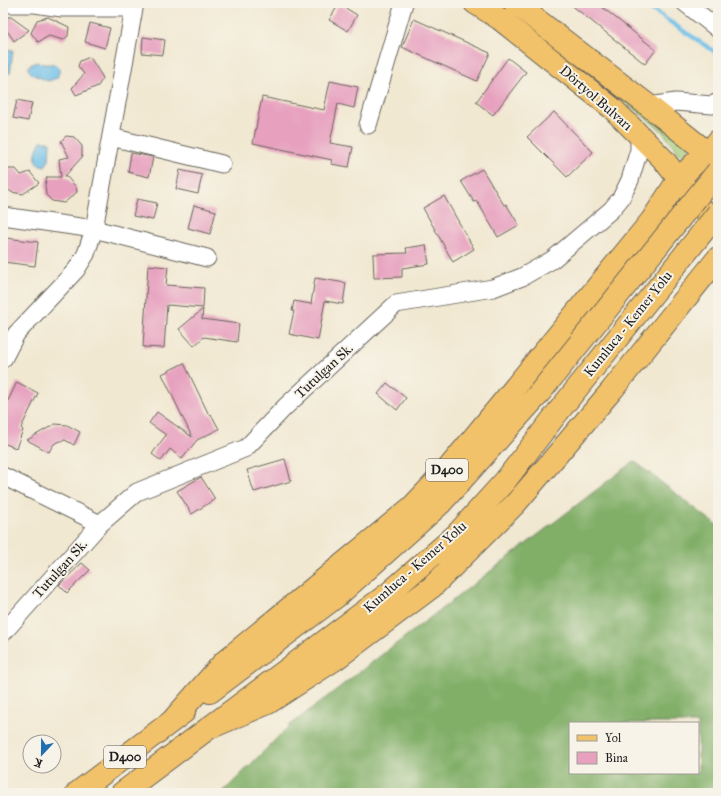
<svg xmlns="http://www.w3.org/2000/svg" width="721" height="796" font-family="'IM FELL Great Primer',serif">
  <rect width="100%" height="100%" fill="#f7f3e8"/>
  <filter id="ink" filterUnits="userSpaceOnUse"><feTurbulence type="fractalNoise" baseFrequency=".025" numOctaves="2"/><feDisplacementMap in="SourceGraphic" scale="8" xChannelSelector="R" yChannelSelector="G"/><feConvolveMatrix kernelMatrix="1 2 1 2 8 2 1 2 1" color-interpolation-filters="sRGB"/></filter>
  <filter id="wash" filterUnits="userSpaceOnUse"><feTurbulence type="fractalNoise" baseFrequency=".012" numOctaves="4" result="noise"/><feDisplacementMap in="SourceGraphic" scale="16" xChannelSelector="R" yChannelSelector="G"/><feGaussianBlur stdDeviation="0.9" result="paint"/><feColorMatrix in="noise" values="0 0 0 0 0 0 0 0 0 0 0 0 0 0 0 0 0 1.4 0 .05"/><feComposite in="paint" operator="in"/></filter>
  <g filter="url(#wash)">
    <rect width="100%" height="100%" fill="#f1e8d1"/>
    <!-- green -->
    <path fill="#a2cb77" stroke="#5f744a" d="M490,3H505L689,147L683,158L661,130L589,74L585,73Z"/>
    <!-- forest -->
    <path fill="#81af68" stroke="#4e6642" fill-rule="evenodd" d="M634,461L718,526V793H222L289,726ZM570,723H698V773H570Z"/>
    <!-- water -->
    <path fill="#6dc0e9" stroke="#446e82" d="M3,49L13,50L10,73L3,72Z
      M37,62C39,63 41,64 44,64C52,65 53,61 60,69L57,78L48,81L32,74L28,69L30,65Z
      M41,141L50,142L49,160L45,166L37,164C34,156 37,148 41,141Z"/>
    <g fill="none" stroke-linecap="round" stroke-linejoin="round">
      <!-- stream -->
      <path stroke="#6dc0e9" stroke-width="4" d="M642,3L718,54"/>
    </g>
    <g id="blocks">
      <!-- building -->
      <path fill="#e7a1bf" d="M569,3H597L656,50L645,64Z
        M339,4L357,15L348,31L329,20Z
        M3,17H11L29,30L14,41L8,32L3,35Z
        M48,17L69,27L68,36L63,40L49,36L38,42L31,33L37,20Z
        M414,19L490,53L477,81L402,47Z
        M90,23L110,28L105,48L85,42Z
        M143,37L165,40L163,55L142,53Z
        M90,57L103,78L98,86L76,95L72,88L84,74L78,66L80,61Z
        M508,58L526,72L493,115L476,102Z
        M330,81L358,87L354,108L338,104L330,143L353,147L349,167L331,164L332,160L253,143L262,97L324,110Z
        M17,100L32,103L28,121L13,118Z
        M554,112L593,152L567,177L527,137Z
        M66,136L74,137L82,146V156H83L64,177H67L76,187L77,192L64,203L52,201L46,195L45,185L47,177H61L59,159L69,157L61,141Z
        M131,153L153,157L149,177L128,172Z
        M6,169H16L21,175L30,172L39,183L23,194L11,192L5,186L4,176Z
        M482,169L504,205L506,204L519,225L498,237L477,201L474,202L461,181Z
        M180,170L202,175L198,194L176,189Z
        M444,196L474,249L453,262L423,208Z
        M137,199L157,203L153,220L133,216Z
        M194,205L216,211L210,234L188,228Z
        M6,238L38,242L35,266L3,262Z
        M426,245L429,264L402,268V277L374,278L373,254L407,253L406,248Z
        M148,265L168,267L166,285L204,288L203,308L167,305L164,348L143,347Z
        M315,278L346,283L343,304L325,301L318,340L289,334L294,311H292L294,301L311,304Z
        M203,309L202,319L239,324L237,342L204,337L194,346L179,329Z
        M184,363L209,415L211,414L219,429L197,440L182,459L170,449L161,461L152,454L166,435L149,423L157,412L192,437L162,374Z
        M17,382L38,393L21,428L23,430L16,448L3,443V411Z
        M387,383L406,398L397,410L378,394Z
        M55,424L67,425L80,432L74,445L65,440L57,442L53,445L49,452L27,440Z
        M285,459L291,481L254,492L247,470Z
        M201,477L215,499L192,514L177,491Z
        M82,563L90,570L67,593L59,585Z"/>
    </g>
  </g>
  <g filter="url(#ink)">
    <use href="#blocks" fill-opacity="0" stroke="#67635b" stroke-width="1"/>
    <g fill="none" stroke-linecap="round" stroke-linejoin="round">
      <defs>
        <path id="minor" d="M685,3L718,29
          M3,4H35L62,8H134
          M649,106L676,102L712,105L718,102
          M368,125L404,3
          M111,137L222,164
          M3,216L94,229L207,258
          M3,359L16,334L76,270L86,254L94,229L135,3
          M3,476L100,524
          M3,633L100,524L137,492L246,448L285,407L396,304L493,288L522,277L552,260L611,210L621,198L630,180L639,150V135"/>
        <path id="major" d="M475,3L500,19L612,108L663,159L712,221L718,226
          M515,3L649,106L718,161"/>
        <path id="highway" d="M210,692L336,597L441,503L537,396
          M173,720L224,662L412,507L447,470L504,401L652,220L678,180L695,163L708,154L718,141
          M209,728L268,703L337,658L432,587L516,503L612,390L718,258
          M77,793L184,712
          M122,793L389,593L457,534L505,481L558,412"/>
      </defs>
      <!-- minor casing -->
      <use href="#minor" stroke="#67635b" stroke-width="19"/>
      <!-- major casing -->
      <use href="#major" stroke="#67635b" stroke-width="24"/>
      <!-- highway casing -->
      <use href="#highway" stroke="#67635b" stroke-width="24"/>
      <!-- minor -->
      <use href="#minor" stroke="#fff" stroke-width="17"/>
      <!-- major -->
      <use href="#major" stroke="#f2c26a" stroke-width="22"/>
      <!-- highway -->
      <use href="#highway" stroke="#f2c26a" stroke-width="22"/>
      <defs>
        <path id="highway-bridge" d="M537,396L718,171
          M558,412L718,213"/>
      </defs>
      <!-- highway-bridge casing -->
      <use href="#highway-bridge" stroke="#67635b" stroke-width="24" stroke-linecap="butt"/>
      <!-- highway-bridge -->
      <use href="#highway-bridge" stroke="#f2c26a" stroke-width="22"/>
    </g>
  </g>
  <g text-anchor="middle" dominant-baseline="central" stroke-width="4" stroke-linejoin="round" paint-order="stroke">
    <!-- shield labels -->
    <g fill="#f7f3e8" stroke="#5e5c59" stroke-width="1">
      <rect x="426" y="459" width="42" height="22" rx="3"/>
      <rect x="104" y="746" width="42" height="22" rx="3"/>
    </g>
    <g font-size="13" font-weight="bold" fill="#1c1c1c">
      <text x="447" y="470">D400</text>
      <text x="125" y="757">D400</text>
    </g>
    <!-- street labels -->
    <g font-size="14" fill="#1c1c1c" stroke="#f7f3e8">
      <text transform="translate(596 98) rotate(41)">Dörtyol Bulvarı</text>
      <text transform="translate(628 324) rotate(-51)">Kumluca - Kemer Yolu</text>
      <text transform="translate(324 371) rotate(-43)">Tutulgan Sk.</text>
      <text transform="translate(415 567) rotate(-41)">Kumluca - Kemer Yolu</text>
      <text transform="translate(60 569) rotate(-48)">Tutulgan Sk.</text>
    </g>
  </g>
  <!-- margin -->
  <rect width="721" height="796" fill="none" stroke="#f7f3e8" stroke-width="16"/>
  <!-- legend -->
  <rect x="569" y="722" width="130" height="52" fill="#f7f3e8" stroke="#9f9d96"/>
  <rect x="577" y="735" width="20" height="6" fill="#f2c26a" stroke="#9f9d96"/>
  <text x="605" y="742" font-size="12" fill="#1c1c1c">Yol</text>
  <rect x="577" y="752" width="20" height="12" fill="#e7a1bf" stroke="#9f9d96"/>
  <text x="605" y="762" font-size="12" fill="#1c1c1c">Bina</text>
  <!-- north arrow -->
  <g transform="translate(42 754) rotate(202)"><circle r="19" fill="#f7f3e8" stroke="#9f9d96"/>
  <path d="M0-3L7 15L0 10L-7 15Z" fill="#1f6fb2"/>
  <text y="-6" font-size="11" font-weight="bold" text-anchor="middle" fill="#1c1c1c">K</text>
  </g>
</svg>
